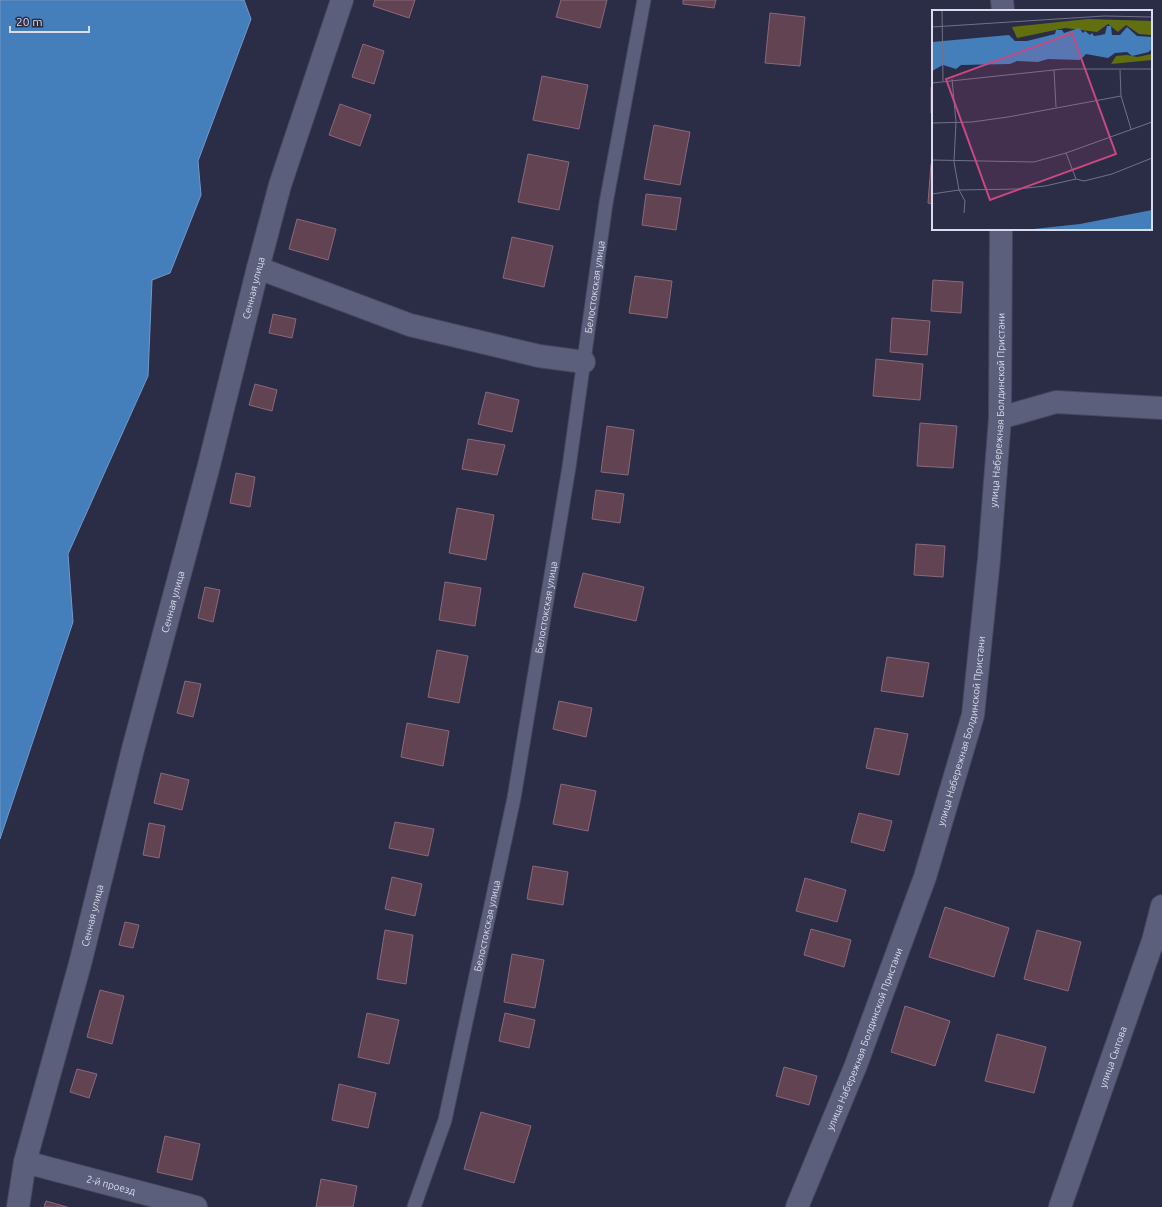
<svg xmlns="http://www.w3.org/2000/svg" width="1162" height="1207" font-family="Ubuntu,sans-serif">
  <rect width="100%" height="100%" fill="#2b2c46"/>
  <!-- water -->
  <path fill="#447ebb" stroke="#719aca" d="M0,0H244L251,19L198,161L201,195L170,273L152,280L148,376L68,554L73,622L0,839Z"/>
  <!-- building -->
  <path fill="#614352" stroke="#8a6979" d="M375,0H415L409,18L373,6Z
    M561,0H607L600,28L556,17Z
    M683,0H716L714,8L683,4Z
    M770,13L805,17L800,66L765,63Z
    M363,44L384,51L374,84L352,77Z
    M542,76L588,85L579,129L533,120Z
    M931,87H933V113H931Z
    M340,104L371,115L360,146L329,135Z
    M654,125L690,132L680,185L644,179Z
    M528,154L569,162L559,210L518,202Z
    M931,164H933V204L928,203Z
    M646,194L681,198L676,230L642,225Z
    M297,219L336,229L328,260L289,249Z
    M512,237L553,246L544,287L503,278Z
    M635,276L672,281L667,318L629,313Z
    M933,280L963,282L961,313L931,311Z
    M273,314L296,319L292,338L269,333Z
    M892,318L930,321L927,355L890,352Z
    M876,359L923,364L920,400L873,396Z
    M255,384L277,390L272,411L249,405Z
    M486,392L519,400L512,432L478,424Z
    M920,423L957,426L953,468L917,466Z
    M607,426L634,430L628,475L601,472Z
    M468,439L505,445L497,475L462,469Z
    M236,473L255,477L250,507L230,503Z
    M596,490L624,494L620,523L592,519Z
    M457,508L494,515L486,560L449,553Z
    M916,544L945,546L943,577L914,575Z
    M583,573L644,587L636,621L574,607Z
    M445,582L481,588L475,626L439,620Z
    M205,587L220,590L213,622L198,618Z
    M437,650L468,656L459,703L428,697Z
    M887,657L929,663L923,697L881,691Z
    M185,681L201,684L193,717L177,713Z
    M559,701L592,708L586,737L553,729Z
    M407,723L449,731L443,766L401,757Z
    M875,728L908,734L899,775L866,768Z
    M161,773L189,780L182,810L154,803Z
    M561,784L596,791L588,831L553,824Z
    M859,813L892,821L884,851L851,842Z
    M395,822L434,829L428,856L389,848Z
    M149,823L165,826L159,858L143,855Z
    M533,866L568,872L563,905L527,899Z
    M392,877L422,884L415,916L385,909Z
    M805,878L846,890L837,922L796,911Z
    M945,907L1009,928L994,977L929,957Z
    M125,922L139,925L133,948L119,945Z
    M811,929L851,940L844,967L804,955Z
    M385,930L413,935L406,984L377,979Z
    M1037,930L1081,942L1068,991L1024,979Z
    M512,954L544,960L535,1008L504,1002Z
    M100,990L124,996L112,1044L87,1037Z
    M905,1006L950,1021L935,1066L891,1052Z
    M367,1013L399,1020L389,1064L358,1057Z
    M505,1013L535,1020L529,1048L499,1041Z
    M997,1034L1046,1047L1034,1093L985,1081Z
    M784,1067L817,1076L809,1105L776,1096Z
    M77,1069L97,1074L89,1098L70,1092Z
    M339,1084L376,1093L368,1128L332,1120Z
    M481,1112L531,1126L514,1183L464,1169Z
    M165,1136L200,1144L192,1180L157,1172Z
    M321,1179L357,1186L353,1207H316Z
    M46,1201L67,1207H44Z"/>
  <g fill="none" stroke-linecap="round" stroke-linejoin="round">
    <defs>
      <g id="lane">
        <path id="s1" d="M414,1207L445,1120L514,798L569,467L606,203L644,0"/>
      </g>
      <g id="street">
        <path d="M1002,0L1003,11"/>
        <path d="M258,268L410,325L539,356L584,362"/>
        <path d="M1000,418L1056,402L1162,408"/>
        <path id="s2" d="M25,1162L196,1207"/>
        <path id="s3" d="M18,1207L25,1162L80,964L133,749L208,469L258,268L280,185L342,0"/>
        <path id="s4" d="M797,1207L856,1065L925,877L973,715L989,559L1000,418L1001,229"/>
        <path id="s5" d="M1060,1207L1153,941L1162,906"/>
      </g>
    </defs>
    <!-- lane casing -->
    <use href="#lane" stroke="#47485e" stroke-width="15"/>
    <!-- street casing -->
    <use href="#street" stroke="#47485e" stroke-width="24"/>
    <!-- lane -->
    <use href="#lane" stroke="#5c5f7c" stroke-width="13"/>
    <!-- street -->
    <use href="#street" stroke="#5c5f7c" stroke-width="22"/>
  </g>
  <g text-anchor="middle" dominant-baseline="central" stroke-width="3" stroke-linejoin="round" paint-order="stroke">
    <!-- street labels -->
    <g font-size="10" fill="#dadced" stroke="#2b2c46">
      <text stroke="none"><textPath href="#s1" startOffset="939">Белостокская улица</textPath></text>
      <text stroke="none"><textPath href="#s3" startOffset="949">Сенная улица</textPath></text>
      <text stroke="none"><textPath href="#s4" startOffset="829">улица Набережная Болдинской Пристани</textPath></text>
      <text stroke="none"><textPath href="#s3" startOffset="625">Сенная улица</textPath></text>
      <text stroke="none"><textPath href="#s1" startOffset="615">Белостокская улица</textPath></text>
      <text stroke="none"><textPath href="#s4" startOffset="505">улица Набережная Болдинской Пристани</textPath></text>
      <text stroke="none"><textPath href="#s3" startOffset="301">Сенная улица</textPath></text>
      <text stroke="none"><textPath href="#s1" startOffset="291">Белостокская улица</textPath></text>
      <text stroke="none"><textPath href="#s4" startOffset="181">улица Набережная Болдинской Пристани</textPath></text>
      <text stroke="none"><textPath href="#s5" startOffset="159">улица Сытова</textPath></text>
      <text stroke="none"><textPath href="#s2" startOffset="89">2-й проезд</textPath></text>
    </g>
  </g>
  <!-- overview -->
  <g transform="translate(932 10)">
    <rect width="220" height="220" fill="#2b2c46"/>
    <path d="M156,9L220,11V25L207,24L194,15L186,22L176,14L165,22L133,18L85,28L80,17ZM220,44V50L179,54L184,46L195,45L205,47Z" fill="#616f10"/>
    <path d="M175,16H179L180,25H188L195,17L205,26L220,27V42L218,40L217,42L200,46L195,42L183,43L176,48L154,44L148,50L116,49L106,52L85,51L78,54L29,55L24,59L11,55L0,61V32L77,25L83,31H95L123,24L124,20H130L132,23L147,18L151,23L153,21L158,25L160,23L162,26L169,25L173,24ZM220,200V220H92L148,214Z" fill="#447ebb"/>
    <path fill="none" stroke="#717289" stroke-width="1" d="M10,0L11,71M0,17L172,6L220,7M122,60L124,97M188,60L189,86L199,119M20,69L24,112L22,152L27,180L33,191L32,203M0,73L131,59H220M0,113L40,112L76,107L189,86M134,143L144,169M0,150L102,152L134,143L220,112M0,184L27,180L86,179L113,176L144,169L152,171L180,164L220,148"/>
    <path fill="#c84980" fill-opacity="0.15" stroke="#c84980" stroke-width="2" d="M140,23L184,144L58,190L14,69Z"/>
    <rect width="220" height="220" fill="none" stroke="#dadced" stroke-width="2"/>
  </g>
  <!-- scale -->
  <path d="M10 26v6h79v-6" fill="none" stroke="#dadced" stroke-width="2"/>
  <text x="16" y="26" font-size="12" fill="#dadced" stroke="#2b2c46" stroke-width="3" paint-order="stroke">20 m</text>
</svg>
